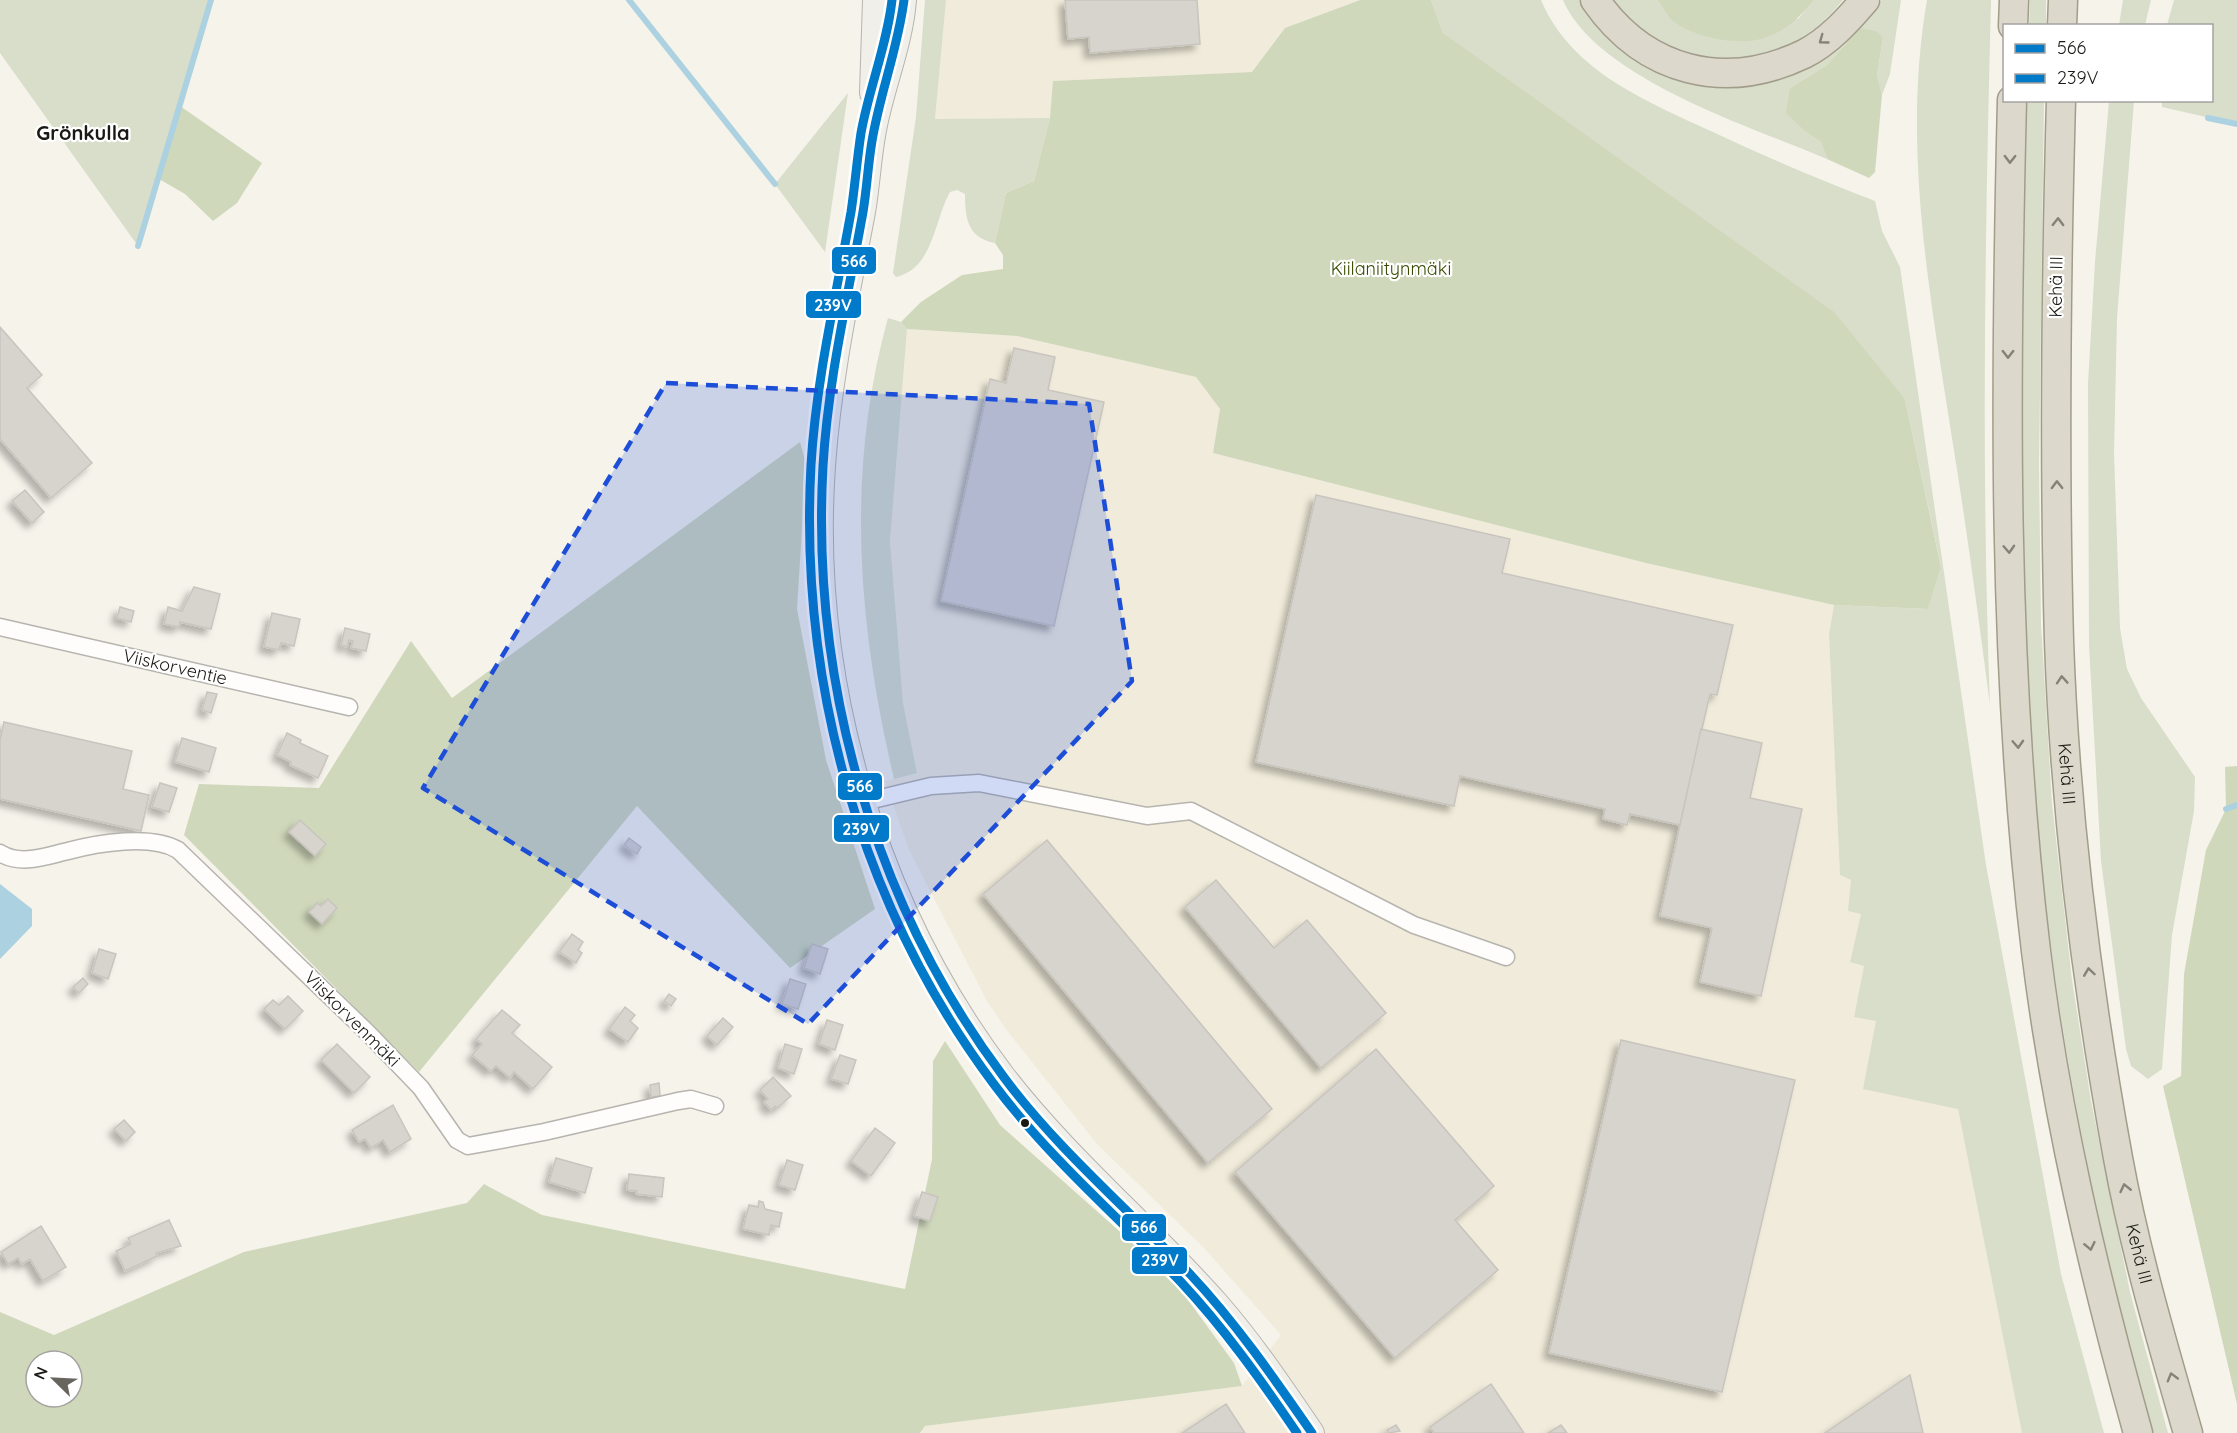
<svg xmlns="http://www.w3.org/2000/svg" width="2237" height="1433" viewBox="0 0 2237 1433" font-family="Quicksand,sans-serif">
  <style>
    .built { fill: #f0ebda }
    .green { fill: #d8dec9 }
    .forest { fill: #d0d8bb; fill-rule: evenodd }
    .water { fill: #acd1e0 }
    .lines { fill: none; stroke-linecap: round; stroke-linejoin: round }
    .stream { stroke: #acd1e0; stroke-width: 6 }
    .building { fill: #d7d3cd; stroke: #c8c4be; stroke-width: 1.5; filter: url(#shadow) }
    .minor-casing { stroke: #b6b4ae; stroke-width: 19 }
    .secondary-casing { stroke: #b6b4ae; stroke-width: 26 }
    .trunk-casing { stroke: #a29c8a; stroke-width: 31 }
    .minor { stroke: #fefdfc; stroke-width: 16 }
    .secondary { stroke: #f1efea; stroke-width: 24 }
    .trunk { stroke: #dcd8cc; stroke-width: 28 }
    .bus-1-casing { stroke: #fff; stroke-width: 14 }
    .bus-2-casing { stroke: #fff; stroke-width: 14 }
    .bus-1 { stroke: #007ac9; stroke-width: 9 }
    .bus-2 { stroke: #007ac9; stroke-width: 9 }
    .oneway { stroke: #858279 }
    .marked { fill: #1d4ed8; fill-opacity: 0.2; stroke: #1d4ed8; stroke-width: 4.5; stroke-dasharray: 12 8; stroke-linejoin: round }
    .bus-dot { fill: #1b1914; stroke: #fff; stroke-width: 2 }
    .labels { text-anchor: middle; stroke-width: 4.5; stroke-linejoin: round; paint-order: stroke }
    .park-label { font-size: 18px; fill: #364b01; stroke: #fff }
    .street-label { font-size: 18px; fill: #1b1914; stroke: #fff }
    .neighbourhood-label { font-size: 20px; font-weight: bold; fill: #1b1914; stroke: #fff }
    .line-badge { stroke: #fff; stroke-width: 2 }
    .badge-label { font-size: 16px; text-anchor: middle; font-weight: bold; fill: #fff }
  </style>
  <defs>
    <filter id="shadow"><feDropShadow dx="-5.5" dy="5.5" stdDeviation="3" flood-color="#0004"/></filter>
  </defs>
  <rect width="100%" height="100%" fill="#f6f3eb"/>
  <g class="built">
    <polygon points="946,0 1360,0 1285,28 1252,72 1054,81 1050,118 935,119"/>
    <polygon points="907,329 1017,336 1196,377 1220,409 1213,453 1646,563 1834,605 1829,634 1840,875 1851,880 1861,914 1850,962 1864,966 1854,1016 1876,1021 1958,1109 2022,1433 920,1433 925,1426 1242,1386 1281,1335 1204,1248 1097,1144 1005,1028 987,1001 909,850 885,781 917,773 903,703 890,541"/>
  </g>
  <g class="green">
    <polygon points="0,0 211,0 138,246 0,53"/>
    <path d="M 925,0 L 946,0 L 935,119 L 1050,118 L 1034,181 L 1006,193 L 995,243 C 968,238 965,219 965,194 L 957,190 L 950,192 C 934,220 934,268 896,277 L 893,273 L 916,117 Z"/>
    <path d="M 1431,0 L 1541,0 C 1572,73 1649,102 1715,133 C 1768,158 1821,180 1875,201 L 1882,231 L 1900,267 L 1986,865 L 2061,1274 L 2104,1433 L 2022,1433 L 1958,1109 L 1863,1089 L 1876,1021 L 1854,1017 L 1864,966 L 1850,962 L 1861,914 L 1848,911 L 1851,880 L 1840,875 L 1829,634 L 1834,605 L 1928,609 L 1941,566 L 1905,399 L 1876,367 L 1443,33 Z"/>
    <path d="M 1563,0 L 1579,0 C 1598,30 1622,51 1653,68 C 1741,114 1825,72 1882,0 L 1901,0 L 1890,74 L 1882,95 L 1877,75 L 1883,38 L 1860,28 L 1827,65 L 1790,88 L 1806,132 L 1821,142 L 1827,159 C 1752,127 1596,78 1563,0 Z"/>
    <path d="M 1610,0 L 1657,0 L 1662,4 L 1798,19 L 1814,0 L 1843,0 C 1835,9 1827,19 1818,26 C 1767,70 1691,67 1639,30 C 1628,23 1619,10 1610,0 Z"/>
    <path d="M 1927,0 L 1991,0 C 1985,235 1981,470 1990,705 C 1978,614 1966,523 1951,432 C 1929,289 1902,144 1927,0 Z"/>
    <polygon points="2030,0 2046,0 2046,25 2029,25"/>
    <polygon points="2123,0 2151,0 2145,25 2119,25"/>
    <polygon points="2174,0 2237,0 2237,124 2162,107 2162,101 2212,100 2212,26 2167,25"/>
    <polygon points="848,93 825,252 775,184"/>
    <path d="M 2027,101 L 2044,101 L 2039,464 L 2041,624 L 2052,804 L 2072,980 L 2091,1101 L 2130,1292 L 2168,1433 L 2151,1433 C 2096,1227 2052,1016 2036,803 C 2027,691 2022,578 2020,465 C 2019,344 2025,222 2027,101 Z"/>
    <polygon points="2109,101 2134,101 2117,318 2114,453 2120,628 2127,669 2141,698 2195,777 2194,811 2172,935 2162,1069 2148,1079 2131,1066 2126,1049 2101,861 2089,645 2088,384 2095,262"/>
    <path d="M 888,318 L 901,322 L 907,329 L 890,541 L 903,703 L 917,773 L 894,779 C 858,625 845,473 888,318 Z"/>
  </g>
  <g class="forest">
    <polygon points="1360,0 1431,0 1443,33 1834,312 1905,399 1941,567 1928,609 1834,605 1646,563 1213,453 1220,409 1196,377 1017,336 907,329 901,322 921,302 962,275 1003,269 1003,255 995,243 1006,193 1034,181 1050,118 1053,81 1252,72 1285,28"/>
    <path d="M 1657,0 L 1814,0 C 1801,16 1787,30 1767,37 C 1741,47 1696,38 1674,22 C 1667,17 1664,6 1657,0 Z"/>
    <polygon points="1860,28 1876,31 1883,38 1877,75 1882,95 1875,172 1869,178 1827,159 1821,142 1806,132 1786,113 1790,88 1827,65"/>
    <polygon points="180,106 262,163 237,203 213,221 185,194 159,179"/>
    <polygon points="800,442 806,464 797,609 826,760 875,909 790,968 637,806 419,1072 184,835 199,784 319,788 411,641 452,698"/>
    <polygon points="2237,766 2237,1404 2163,1086 2181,1076 2184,974 2206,850 2226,809 2225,767"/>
    <path d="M 945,1041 L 1000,1125 L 1172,1278 L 1234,1363 L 1242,1386 L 925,1426 L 920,1433 L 0,1433 L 0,1312 L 54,1335 L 244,1252 L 467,1203 L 484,1184 L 542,1215 L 905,1289 L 932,1159 L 933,1061 ZM 36,1361 L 72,1361 L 72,1397 L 36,1397 Z"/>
  </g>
  <polygon class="water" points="0,884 32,909 32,926 0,959"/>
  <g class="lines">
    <g class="stream">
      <polyline points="629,0 775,184"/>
      <polyline points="2208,118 2237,124"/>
      <polyline points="138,246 211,0"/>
      <polyline points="2226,809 2237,805"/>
    </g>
  </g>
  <g class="building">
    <polygon points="1065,0 1197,0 1200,44 1090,53 1089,37 1068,39"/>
    <polygon points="0,327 42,375 27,388 92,463 51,498 0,439"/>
    <polygon points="1014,348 1055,357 1048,390 1104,402 1054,626 941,601 990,379 1006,383"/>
    <polygon points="25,490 44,512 32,523 12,501"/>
    <polygon points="1316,495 1510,539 1502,573 1733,625 1717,695 1710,694 1680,825 1630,814 1627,825 1603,819 1605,809 1460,776 1454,806 1256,762"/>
    <polygon points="194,587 220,594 211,629 180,622 179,627 164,624 168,607 182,611"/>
    <polygon points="120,607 134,611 131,622 117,618"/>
    <polygon points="272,613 300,619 294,646 281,643 279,650 264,647"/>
    <polygon points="345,628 370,634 366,651 351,648 353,641 349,640 347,647 341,645"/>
    <polygon points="207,692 217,694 211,713 202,710"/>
    <polygon points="4,722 132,751 123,789 149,795 141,831 0,799 0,740"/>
    <polygon points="1701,729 1762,743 1750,798 1802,809 1761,996 1700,982 1712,928 1660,916"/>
    <polygon points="287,733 301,740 300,743 328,756 318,778 290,765 291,762 277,755"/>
    <polygon points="182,738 216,748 209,772 175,762"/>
    <polygon points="160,783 177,788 169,812 152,807"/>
    <polygon points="300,820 326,844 315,856 289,832"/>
    <polygon points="629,838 641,847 637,854 624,845"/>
    <polygon points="1047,840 1272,1109 1208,1163 983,894"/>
    <polygon points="1216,880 1274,948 1307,920 1386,1013 1321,1068 1185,907"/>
    <polygon points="328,899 337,908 322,924 309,912 317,903 321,906"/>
    <polygon points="572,934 583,942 578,950 582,953 576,963 559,952"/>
    <polygon points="812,944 828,949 820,974 804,968"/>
    <polygon points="99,949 116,954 108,979 92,973"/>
    <polygon points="83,978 88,984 79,993 73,987"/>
    <polygon points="790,979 806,984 798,1009 782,1004"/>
    <polygon points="669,994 676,999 671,1006 664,1001"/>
    <polygon points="288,996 303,1011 285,1029 264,1009 273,1000 279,1005"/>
    <polygon points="625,1007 635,1015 630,1021 638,1028 628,1042 609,1029"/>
    <polygon points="502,1010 520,1025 512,1033 552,1067 533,1089 514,1072 510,1078 496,1066 491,1071 472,1055 482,1044 476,1039"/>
    <polygon points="723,1018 733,1027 717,1045 707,1036"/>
    <polygon points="827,1020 843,1025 835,1050 819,1044"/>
    <polygon points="1621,1040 1795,1080 1722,1392 1549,1353"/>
    <polygon points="337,1044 370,1077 354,1093 321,1060"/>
    <polygon points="785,1044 802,1049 794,1074 778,1068"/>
    <polygon points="1376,1049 1494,1186 1455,1220 1498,1270 1395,1358 1235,1172"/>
    <polygon points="840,1055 856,1060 848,1084 831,1079"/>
    <polygon points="773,1077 791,1096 777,1108 775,1106 771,1110 764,1102 768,1099 760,1090"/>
    <polygon points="659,1083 660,1096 651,1097 650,1085"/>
    <polygon points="393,1105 411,1139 390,1152 383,1140 371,1148 365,1139 359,1142 352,1130"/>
    <polygon points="124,1120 135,1132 126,1141 114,1129"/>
    <polygon points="875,1128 895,1143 871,1176 851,1161"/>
    <polygon points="556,1158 592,1168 585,1193 549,1182"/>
    <polygon points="787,1160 803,1165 795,1190 779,1185"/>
    <polygon points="629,1174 664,1178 662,1197 636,1194 637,1191 627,1190"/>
    <polygon points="922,1192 938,1197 930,1221 914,1216"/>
    <polygon points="759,1201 763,1202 765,1209 782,1213 779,1227 771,1225 769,1235 743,1229 749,1205 758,1207"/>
    <polygon points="169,1220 181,1246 156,1253 157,1256 125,1271 116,1251 131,1244 128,1238"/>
    <polygon points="41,1226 66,1267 43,1281 30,1259 22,1264 18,1258 8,1264 1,1252"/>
    <polygon points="1910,1375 1923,1433 1825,1433"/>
    <polygon points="1491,1384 1524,1433 1434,1433 1430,1427"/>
    <polygon points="1226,1404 1245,1433 1182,1433"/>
    <polygon points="1396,1425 1400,1431 1389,1433 1387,1430"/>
    <polygon points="1561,1425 1567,1433 1548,1433"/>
  </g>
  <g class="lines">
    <g class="minor-casing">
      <g id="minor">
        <polyline points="0,627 349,707"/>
        <polyline points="864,802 931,786 979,783 1147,816 1191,811 1414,925 1506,957"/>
        <path d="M 0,853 C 21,866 46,856 68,851 C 98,843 151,834 178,850 L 369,1034 L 421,1088 L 457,1140 L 468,1146 L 544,1132 L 678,1101 L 691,1099 L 715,1106"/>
      </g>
    </g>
    <g class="secondary-casing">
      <g id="secondary">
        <path d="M 904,0 C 901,41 883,85 875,125 C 869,153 868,183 863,212 C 847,296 829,380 823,466 C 808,679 873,905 1003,1076 C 1067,1159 1148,1226 1217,1304 C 1252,1344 1282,1389 1312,1433"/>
        <polyline points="872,93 875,0"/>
      </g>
    </g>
    <g class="trunk-casing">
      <g id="trunk">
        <path d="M 1595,0 C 1645,72 1725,92 1804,54 C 1828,42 1848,20 1865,0"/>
        <polyline points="2013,26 2014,0"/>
        <polyline points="2062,26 2063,0"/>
        <path d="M 2012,100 C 2005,384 2002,669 2036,951 C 2056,1114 2094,1275 2138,1433"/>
        <path id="s1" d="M 2061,100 C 2056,281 2054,461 2059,641 C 2065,814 2087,988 2118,1158 C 2135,1251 2162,1342 2188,1433"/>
      </g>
    </g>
    <use href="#minor" class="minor"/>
    <use href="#secondary" class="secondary"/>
    <use href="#trunk" class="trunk"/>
    <g class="bus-1-casing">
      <path id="bus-1" d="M 904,0 C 898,48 880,93 872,141 C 868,164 867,188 863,212 C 848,296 828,380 823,466 C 811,682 873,902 1003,1076 C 1057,1149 1128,1209 1190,1274 C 1236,1323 1274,1378 1312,1433"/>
    </g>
    <g class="bus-2-casing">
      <path id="bus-2" d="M 892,0 C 887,45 869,88 861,133 C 857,159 855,186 851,212 C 836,296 816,380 811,465 C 799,685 861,906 993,1083 C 1047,1156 1117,1216 1180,1281 C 1224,1328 1261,1380 1297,1433"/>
    </g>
    <use href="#bus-1" class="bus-1"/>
    <use href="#bus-2" class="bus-2"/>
  </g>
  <defs><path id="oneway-chevron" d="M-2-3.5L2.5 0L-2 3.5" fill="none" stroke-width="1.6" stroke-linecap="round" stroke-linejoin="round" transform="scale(1.5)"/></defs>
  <g class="oneway">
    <use href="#oneway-chevron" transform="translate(1823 40) rotate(144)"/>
    <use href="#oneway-chevron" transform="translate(2010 159) rotate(91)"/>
    <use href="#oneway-chevron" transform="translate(2058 222) rotate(-89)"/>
    <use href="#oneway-chevron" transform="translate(2008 354) rotate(90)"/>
    <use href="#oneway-chevron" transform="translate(2057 485) rotate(-91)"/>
    <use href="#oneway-chevron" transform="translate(2009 549) rotate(87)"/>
    <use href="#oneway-chevron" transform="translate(2062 680) rotate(-94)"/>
    <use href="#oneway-chevron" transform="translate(2018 744) rotate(87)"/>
    <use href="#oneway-chevron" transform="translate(2089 972) rotate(-98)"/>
    <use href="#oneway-chevron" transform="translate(2125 1188) rotate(-103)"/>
    <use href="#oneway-chevron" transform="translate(2090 1246) rotate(78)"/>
    <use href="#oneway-chevron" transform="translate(2172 1377) rotate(-106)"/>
  </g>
  <path class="marked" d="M 666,383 L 1089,404 L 1132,681 L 808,1024 L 423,788 Z"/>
  <circle class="bus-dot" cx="1025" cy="1123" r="5"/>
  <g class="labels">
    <g class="park-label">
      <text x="1391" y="275">Kiilaniitynmäki</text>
    </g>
    <g class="street-label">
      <text transform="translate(2056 287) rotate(-89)" y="6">Kehä III</text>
      <text transform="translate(175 667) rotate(13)" y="6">Viiskorventie</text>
      <text dy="6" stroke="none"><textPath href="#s1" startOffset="674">Kehä III</textPath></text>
      <text transform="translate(352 1019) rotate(45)" y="6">Viiskorvenmäki</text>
      <text dy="6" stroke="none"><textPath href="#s1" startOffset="1160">Kehä III</textPath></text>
    </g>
    <g class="neighbourhood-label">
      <text x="83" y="140">Grönkulla</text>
    </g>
  </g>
  <g class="line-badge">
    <rect x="831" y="246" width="46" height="29" rx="6" fill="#007ac9"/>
    <rect x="805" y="290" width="57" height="29" rx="6" fill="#007ac9"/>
    <rect x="837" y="772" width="46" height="29" rx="6" fill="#007ac9"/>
    <rect x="833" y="814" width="57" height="29" rx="6" fill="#007ac9"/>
    <rect x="1121" y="1213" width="46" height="29" rx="6" fill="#007ac9"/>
    <rect x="1131" y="1246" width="57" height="29" rx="6" fill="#007ac9"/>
  </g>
  <g class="badge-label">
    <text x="854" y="267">566</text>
    <text x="833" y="311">239V</text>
    <text x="860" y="792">566</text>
    <text x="861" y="835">239V</text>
    <text x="1144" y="1233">566</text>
    <text x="1160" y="1266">239V</text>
  </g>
  <rect x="2003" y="24" width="210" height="78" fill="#ffffff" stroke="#a4a3a1" stroke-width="1.5"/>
  <rect x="2015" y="44" width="30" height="9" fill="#007ac9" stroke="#a4a3a1" stroke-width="1.5"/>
  <text x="2057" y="54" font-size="18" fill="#1b1914">566</text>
  <rect x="2015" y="74" width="30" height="9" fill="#007ac9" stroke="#a4a3a1" stroke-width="1.5"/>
  <text x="2057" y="84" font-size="18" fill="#1b1914">239V</text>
  <g transform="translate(54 1379) rotate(294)"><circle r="28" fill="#ffffff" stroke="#a4a3a1" stroke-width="1.5"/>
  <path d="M0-4.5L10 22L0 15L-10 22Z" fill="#68655f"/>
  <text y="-9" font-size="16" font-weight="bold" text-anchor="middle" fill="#1b1914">N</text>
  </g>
</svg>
